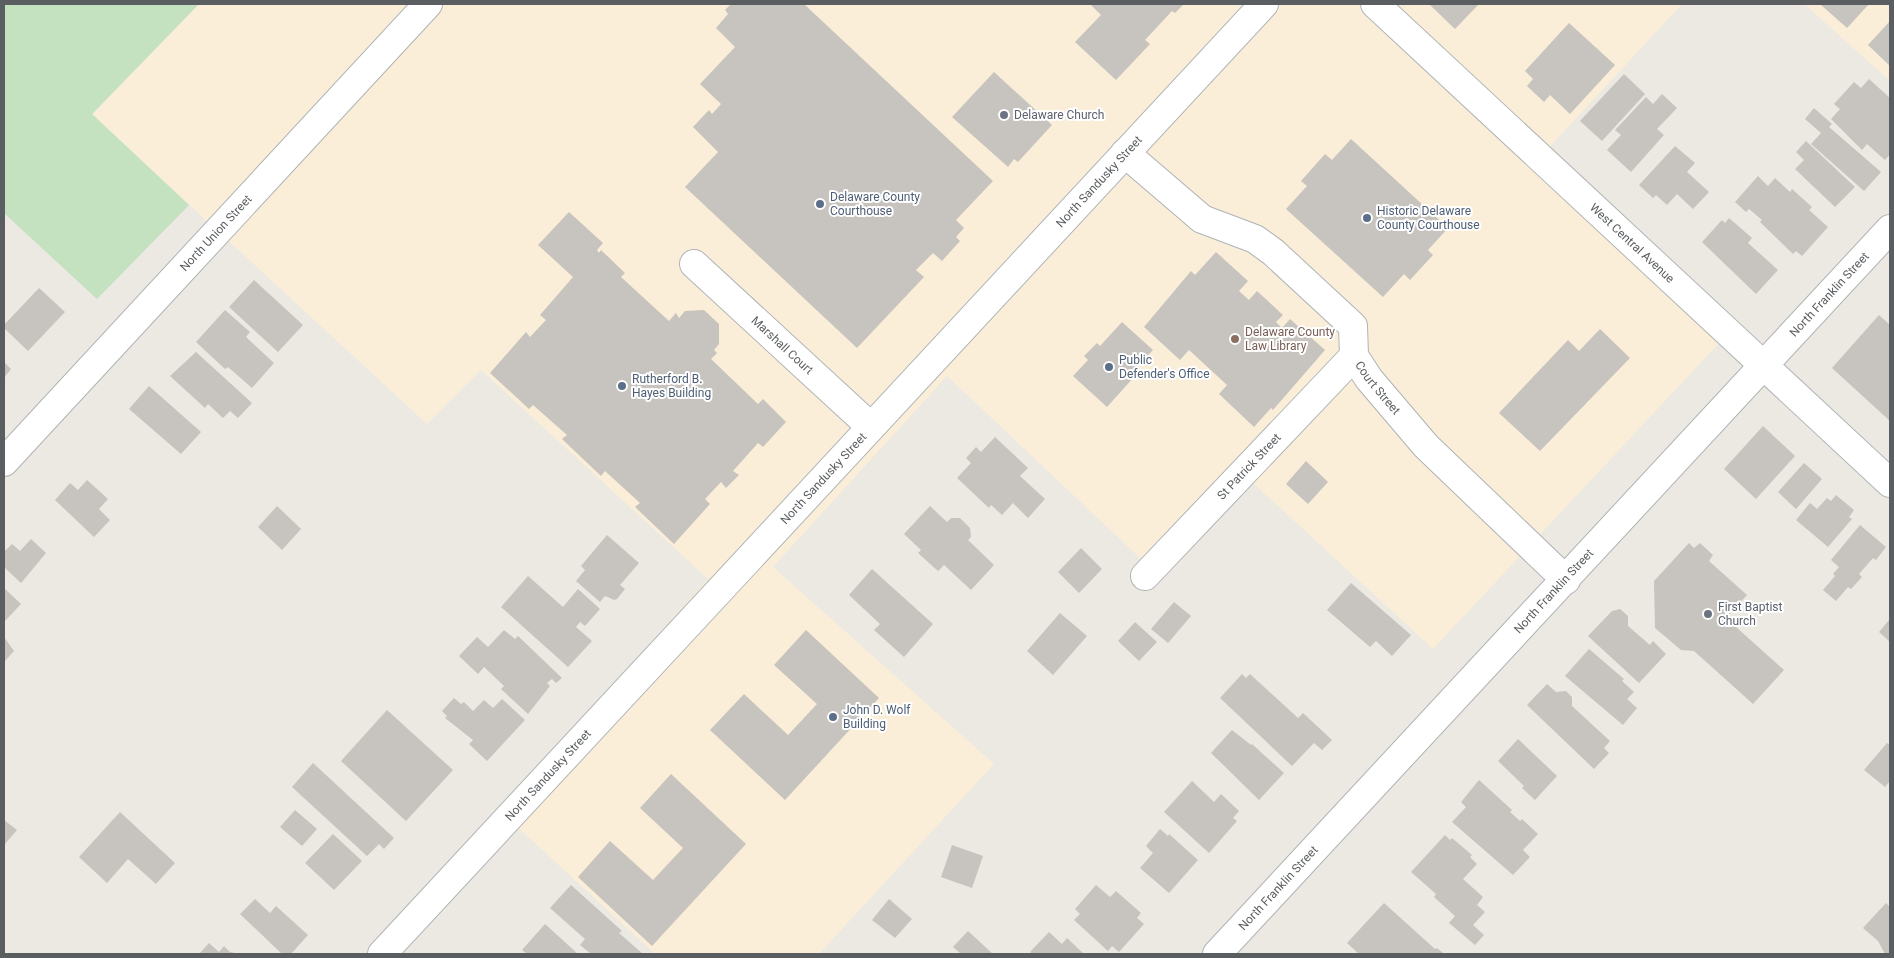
<svg xmlns="http://www.w3.org/2000/svg" width="1894" height="958" viewBox="0 0 1894 958" font-family="Roboto,sans-serif">
  <style>
    .commercial { fill: #faeed8 }
    .green { fill: #c4e1c0 }
    .building { fill: #c7c3be }
    .lines { fill: none; stroke-linecap: round; stroke-linejoin: round }
    .street-casing { stroke: #afb3b6; stroke-width: 30 }
    .secondary-casing { stroke: #b1b5b8; stroke-width: 30 }
    .street { stroke: #fff; stroke-width: 28 }
    .secondary { stroke: #fff; stroke-width: 28 }
    .worship-dot { fill: #6b7280; stroke: #fff; stroke-width: 2 }
    .service-dot { fill: #5c6f8a; stroke: #fff; stroke-width: 2 }
    .education-dot { fill: #8d6e63; stroke: #fff; stroke-width: 2 }
    .labels { text-anchor: middle; stroke-width: 4; stroke-linejoin: round; paint-order: stroke }
    .worship-label { font-size: 12px; fill: #5b616d; stroke: #fff; text-anchor: start }
    .street-label { font-size: 12px; fill: #5a5e61; stroke: #fff }
    .service-label { font-size: 12px; fill: #4e5e75; stroke: #fff; text-anchor: start }
    .education-label { font-size: 12px; fill: #785e54; stroke: #fff; text-anchor: start }
  </style>
  <rect width="100%" height="100%" fill="#ece8e2"/>
  <g class="commercial">
    <polygon points="199,4 1682,4 1532,166 1722,340 1433,649 1251,481 1160,577 947,376 773,567 994,764 819,954 655,954 499,810 708,579 481,370 427,424 92,115"/>
    <polygon points="1804,4 1890,4 1890,81"/>
  </g>
  <polygon class="green" points="4,4 199,4 92,114 189,205 97,299 4,213"/>
  <g class="building">
    <polygon points="731,4 804,4 993,181 956,220 964,228 956,237 960,241 942,261 933,253 916,270 924,277 857,348 685,187 718,152 693,127 709,110 712,114 721,104 700,84 735,47 716,28 728,14 725,10"/>
    <polygon points="1090,4 1184,4 1175,13 1172,11 1145,40 1150,44 1116,80 1075,42 1101,15"/>
    <polygon points="1429,4 1479,4 1455,29"/>
    <polygon points="1820,4 1869,4 1847,28"/>
    <polygon points="1890,21 1890,66 1868,45"/>
    <polygon points="1569,23 1615,65 1570,114 1550,95 1544,102 1527,86 1533,79 1525,71"/>
    <polygon points="994,72 1052,125 1018,162 1014,159 1008,167 952,117"/>
    <polygon points="1624,74 1645,94 1602,141 1580,121"/>
    <polygon points="1869,79 1890,98 1890,154 1885,160 1867,144 1862,150 1831,119 1840,109 1834,104 1854,82 1861,88"/>
    <polygon points="1662,94 1677,108 1657,129 1664,135 1631,172 1607,150 1621,135 1615,130 1646,97 1653,104"/>
    <polygon points="1814,108 1832,124 1829,127 1881,172 1864,191 1811,144 1821,133 1805,119"/>
    <polygon points="1351,139 1448,228 1428,250 1433,255 1410,280 1404,274 1383,297 1286,209 1307,186 1301,181 1325,154 1332,160"/>
    <polygon points="1806,141 1855,187 1835,207 1795,169 1804,160 1796,152"/>
    <polygon points="1675,146 1695,163 1687,172 1709,192 1693,209 1677,194 1667,205 1656,195 1653,198 1639,185"/>
    <polygon points="1758,176 1768,186 1775,178 1790,192 1792,189 1812,207 1809,210 1828,227 1802,256 1796,251 1793,254 1760,222 1762,220 1749,209 1746,212 1735,202"/>
    <polygon points="569,212 603,243 597,250 599,253 601,250 625,273 621,277 669,321 676,313 679,318 685,311 704,310 719,324 719,344 714,350 717,353 711,359 758,404 763,399 786,422 763,447 758,443 733,471 739,475 726,488 721,482 705,499 710,504 674,544 635,507 640,503 605,471 601,476 562,439 567,435 533,405 529,409 490,373 526,332 530,337 546,320 540,315 573,277 538,245"/>
    <polygon points="1729,218 1752,238 1748,243 1778,270 1756,294 1702,242 1722,220 1725,223"/>
    <polygon points="1216,252 1248,281 1239,291 1249,300 1257,291 1283,315 1276,322 1282,328 1290,319 1325,350 1273,410 1271,408 1254,427 1219,394 1227,385 1189,350 1180,360 1144,327 1191,271 1195,275"/>
    <polygon points="254,280 303,325 278,352 229,307"/>
    <polygon points="39,288 65,312 28,351 4,328 4,325"/>
    <polygon points="225,310 250,332 246,337 274,363 252,388 228,367 225,369 196,342"/>
    <polygon points="1879,315 1890,325 1890,421 1832,368"/>
    <polygon points="1122,322 1153,350 1130,374 1134,377 1107,407 1073,376 1088,360 1084,356 1097,343 1100,346"/>
    <polygon points="1600,329 1630,358 1540,451 1499,413 1568,340 1579,351"/>
    <polygon points="196,352 252,403 238,418 230,411 223,418 208,404 205,408 170,376"/>
    <polygon points="4,362 11,369 4,378"/>
    <polygon points="149,386 201,432 181,454 129,409"/>
    <polygon points="1763,426 1795,456 1756,499 1724,469"/>
    <polygon points="995,437 1028,468 1020,476 1045,499 1028,518 1013,503 1002,515 991,505 989,508 957,478 971,463 966,458 976,447 981,452"/>
    <polygon points="1306,461 1328,482 1308,504 1286,484"/>
    <polygon points="1804,463 1822,479 1796,509 1778,492"/>
    <polygon points="87,480 108,499 99,509 110,520 94,537 55,500 70,483 78,490"/>
    <polygon points="1836,495 1854,510 1849,517 1852,519 1828,547 1796,520 1810,503 1817,509 1827,498 1831,501"/>
    <polygon points="277,506 301,529 282,550 258,527"/>
    <polygon points="930,506 947,522 951,518 960,518 970,528 971,537 968,540 994,565 971,590 944,565 938,571 918,553 921,550 904,534"/>
    <polygon points="1860,525 1886,547 1876,560 1873,558 1859,574 1862,577 1851,589 1848,587 1836,601 1823,590 1835,576 1833,574 1839,567 1831,560"/>
    <polygon points="607,535 639,563 620,585 625,589 617,599 614,600 605,596 600,602 576,581 585,570 581,566"/>
    <polygon points="31,539 46,553 21,583 4,567 4,552 12,544 20,551"/>
    <polygon points="1689,543 1694,548 1700,543 1713,555 1709,561 1747,595 1726,618 1784,670 1753,704 1694,651 1681,650 1655,628 1654,581"/>
    <polygon points="1081,548 1102,569 1079,593 1058,572"/>
    <polygon points="872,569 933,624 904,657 874,630 880,624 849,595"/>
    <polygon points="528,576 563,607 578,589 600,609 585,626 580,622 576,627 592,641 568,667 501,607"/>
    <polygon points="1351,583 1411,635 1392,656 1376,641 1370,647 1327,610"/>
    <polygon points="4,588 21,604 4,622"/>
    <polygon points="1174,602 1191,616 1168,643 1151,629"/>
    <polygon points="1620,609 1628,616 1628,626 1650,645 1653,641 1666,654 1639,683 1588,636 1612,611"/>
    <polygon points="1060,613 1087,636 1053,675 1027,651"/>
    <polygon points="1890,619 1890,642 1879,632"/>
    <polygon points="1135,622 1157,642 1139,661 1118,641"/>
    <polygon points="504,630 515,639 518,636 562,678 556,683 552,679 547,683 550,686 528,714 501,689 504,686 484,667 478,674 459,656 477,637 488,647"/>
    <polygon points="806,630 879,698 785,800 710,730 744,694 788,735 817,704 774,665"/>
    <polygon points="4,637 14,651 4,662"/>
    <polygon points="1589,649 1624,679 1622,681 1634,692 1627,699 1637,708 1623,725 1565,676"/>
    <polygon points="1242,674 1246,678 1250,674 1298,718 1303,713 1332,740 1322,750 1314,743 1292,766 1220,698"/>
    <polygon points="1547,684 1556,692 1566,691 1572,697 1572,706 1610,741 1604,748 1609,753 1594,769 1527,705"/>
    <polygon points="454,698 461,704 464,702 473,711 484,700 493,708 502,699 525,720 487,761 469,744 473,740 445,718 447,716 442,711"/>
    <polygon points="387,710 453,770 406,821 341,761"/>
    <polygon points="1232,730 1251,745 1252,744 1284,773 1259,800 1211,753"/>
    <polygon points="1518,739 1557,776 1535,800 1522,788 1524,786 1498,761"/>
    <polygon points="1887,743 1890,745 1890,781 1885,787 1864,770"/>
    <polygon points="313,763 394,838 384,849 379,844 367,856 292,787"/>
    <polygon points="671,774 746,844 652,946 578,877 610,841 653,880 683,848 640,808"/>
    <polygon points="1479,780 1512,810 1510,812 1520,821 1522,819 1538,834 1523,850 1530,857 1513,875 1452,822 1466,807 1461,802"/>
    <polygon points="1192,781 1214,802 1221,794 1239,811 1233,818 1237,821 1209,853 1164,812"/>
    <polygon points="295,810 317,829 302,846 280,827"/>
    <polygon points="120,812 175,863 156,884 128,859 107,883 79,857"/>
    <polygon points="4,820 17,830 4,845"/>
    <polygon points="1160,829 1168,836 1169,834 1198,860 1169,893 1140,868 1153,853 1146,846"/>
    <polygon points="333,834 362,861 334,890 305,863"/>
    <polygon points="1445,835 1450,840 1452,838 1472,855 1470,857 1477,864 1463,879 1483,897 1477,905 1485,912 1473,925 1484,935 1475,945 1449,923 1455,916 1434,897 1436,894 1411,872"/>
    <polygon points="952,845 983,856 972,888 941,877"/>
    <polygon points="571,885 622,931 619,933 643,954 591,954 580,945 585,939 550,908"/>
    <polygon points="1096,885 1110,897 1116,891 1141,913 1137,918 1144,924 1119,952 1112,946 1108,951 1074,920 1080,914 1075,909"/>
    <polygon points="255,899 270,913 276,906 308,935 291,954 282,954 240,914"/>
    <polygon points="889,899 912,919 895,938 872,920"/>
    <polygon points="1384,903 1435,949 1437,948 1444,954 1359,954 1347,943"/>
    <polygon points="1886,903 1890,907 1890,954 1885,954 1878,941 1863,928"/>
    <polygon points="545,924 578,954 527,954 522,950"/>
    <polygon points="968,931 993,954 961,954 953,947"/>
    <polygon points="1049,932 1062,944 1067,938 1084,954 1032,954 1030,952"/>
    <polygon points="209,943 219,952 224,946 230,952 241,954 199,954"/>
  </g>
  <g class="lines">
    <g class="street-casing">
      <g id="street">
        <path id="s1" d="M 1125,153 L 1202,219 L 1255,239 L 1273,252 L 1353,326 L 1354,356 L 1369,379 L 1426,446 L 1566,580"/>
        <path id="s2" d="M 694,264 L 871,427"/>
        <path id="s3" d="M 4,462 L 428,4"/>
        <path id="s4" d="M 1145,576 L 1354,356"/>
        <path id="s5" d="M 1217,954 L 1890,229"/>
      </g>
    </g>
    <g class="secondary-casing">
      <g id="secondary">
        <path id="s6" d="M 1375,4 L 1890,483"/>
        <path id="s7" d="M 382,954 L 1264,4"/>
      </g>
    </g>
    <use href="#street" class="street"/>
    <use href="#secondary" class="secondary"/>
  </g>
  <g class="worship-dot">
    <circle cx="1004" cy="115" r="5"/>
    <circle cx="1708" cy="614" r="5"/>
  </g>
  <g class="service-dot">
    <circle cx="820" cy="204" r="5"/>
    <circle cx="1367" cy="218" r="5"/>
    <circle cx="1109" cy="367" r="5"/>
    <circle cx="622" cy="386" r="5"/>
    <circle cx="833" cy="717" r="5"/>
  </g>
  <circle class="education-dot" cx="1235" cy="339" r="5"/>
  <g class="labels">
    <g class="worship-label">
      <text x="1014" y="119">Delaware Church</text>
      <text x="1718" y="611">First Baptist<tspan x="1718" dy="14">Church</tspan></text>
    </g>
    <g class="street-label">
      <text dy="4" stroke="none"><textPath href="#s7" startOffset="1054">North Sandusky Street</textPath></text>
      <text dy="4" stroke="none"><textPath href="#s3" startOffset="312">North Union Street</textPath></text>
      <text dy="4" stroke="none"><textPath href="#s6" startOffset="351">West Central Avenue</textPath></text>
      <text dy="4" stroke="none"><textPath href="#s5" startOffset="900">North Franklin Street</textPath></text>
      <text dy="4" stroke="none"><textPath href="#s2" startOffset="120">Marshall Court</textPath></text>
      <text dy="4" stroke="none"><textPath href="#s1" startOffset="359">Court Street</textPath></text>
      <text dy="4" stroke="none"><textPath href="#s4" startOffset="151">St Patrick Street</textPath></text>
      <text dy="4" stroke="none"><textPath href="#s7" startOffset="649">North Sandusky Street</textPath></text>
      <text dy="4" stroke="none"><textPath href="#s5" startOffset="495">North Franklin Street</textPath></text>
      <text dy="4" stroke="none"><textPath href="#s7" startOffset="244">North Sandusky Street</textPath></text>
      <text dy="4" stroke="none"><textPath href="#s5" startOffset="90">North Franklin Street</textPath></text>
    </g>
    <g class="service-label">
      <text x="830" y="201">Delaware County<tspan x="830" dy="14">Courthouse</tspan></text>
      <text x="1377" y="215">Historic Delaware<tspan x="1377" dy="14">County Courthouse</tspan></text>
      <text x="1119" y="364">Public<tspan x="1119" dy="14">Defender's Office</tspan></text>
      <text x="632" y="383">Rutherford B.<tspan x="632" dy="14">Hayes Building</tspan></text>
      <text x="843" y="714">John D. Wolf<tspan x="843" dy="14">Building</tspan></text>
    </g>
    <g class="education-label">
      <text x="1245" y="336">Delaware County<tspan x="1245" dy="14">Law Library</tspan></text>
    </g>
  </g>
  <rect width="1894" height="958" fill="none" stroke="#5a5e61" stroke-width="10"/>
</svg>
